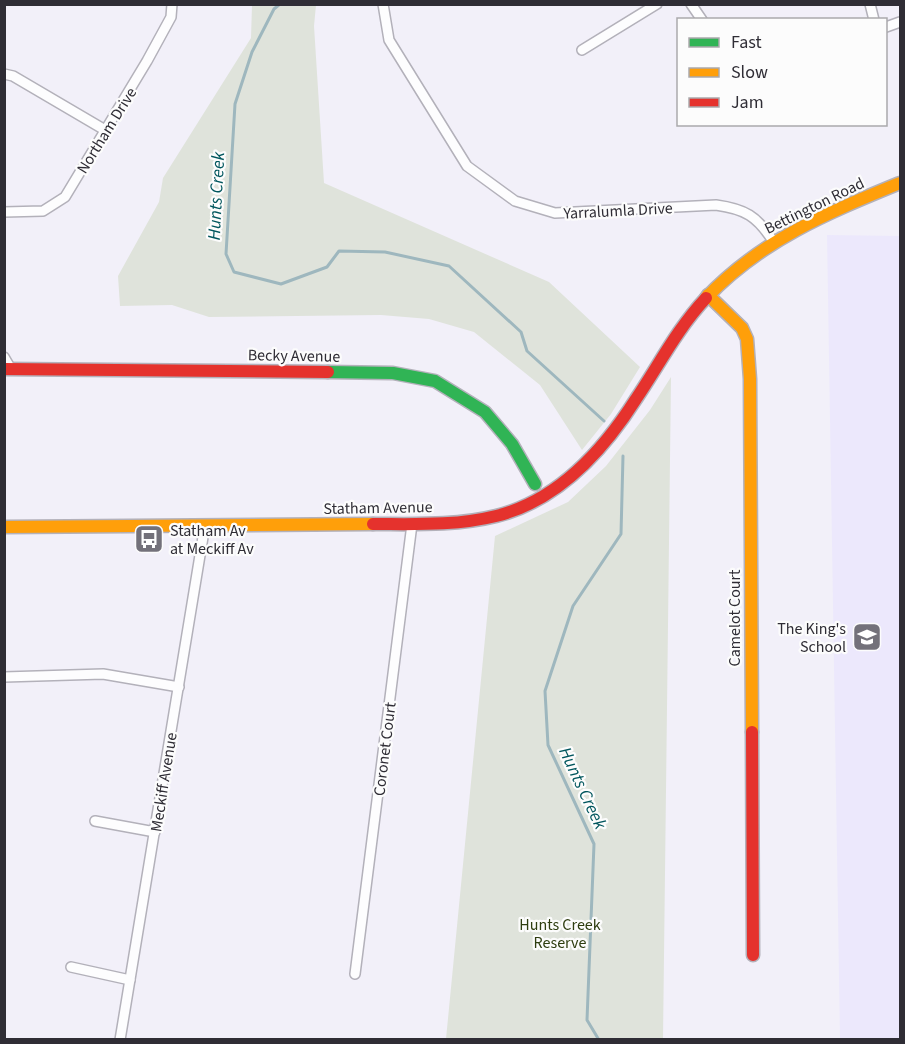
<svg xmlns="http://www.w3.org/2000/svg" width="905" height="1044" viewBox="0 0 905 1044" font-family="'Source Sans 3',sans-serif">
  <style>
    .built { fill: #ece8fc }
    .green { fill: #dfe3db }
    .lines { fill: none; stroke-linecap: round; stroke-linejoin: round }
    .stream { stroke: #9eb7be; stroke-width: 3 }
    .street-casing { stroke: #b3b1ba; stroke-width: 12 }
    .fast-casing { stroke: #b3b1ba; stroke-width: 15 }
    .slow-casing { stroke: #b3b1ba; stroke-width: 15 }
    .jam-casing { stroke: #b3b1ba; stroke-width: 15 }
    .street { stroke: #fdfdfe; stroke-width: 9 }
    .fast { stroke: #30b455; stroke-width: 12 }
    .slow { stroke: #ff9f0a; stroke-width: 12 }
    .jam { stroke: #e5322d; stroke-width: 12 }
    .labels { text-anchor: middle; stroke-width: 4.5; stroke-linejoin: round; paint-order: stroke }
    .street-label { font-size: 16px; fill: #2f2d35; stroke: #fcfcfc }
    .poi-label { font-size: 16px; fill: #2f2d35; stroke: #fcfcfc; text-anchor: start }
    .park-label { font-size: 16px; fill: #2e3d10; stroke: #fcfcfc }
    .water-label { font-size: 18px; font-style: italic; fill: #00565d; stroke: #fcfcfc }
  </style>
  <rect width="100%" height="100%" fill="#f2f0f9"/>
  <polygon class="built" points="827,235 900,236 900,1039 840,1039"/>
  <g class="green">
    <polygon points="252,5 316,5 314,26 324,183 549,282 640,367 611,414 582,450 540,385 474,332 429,319 381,315 209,317 172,305 120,306 118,276 159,202 163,178 251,38"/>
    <polygon points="671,377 663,1039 840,1038 840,1039 446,1039 495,536 568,502 606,466 650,410"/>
  </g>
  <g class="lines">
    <g class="stream">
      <polyline points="280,4 274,9 252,52 235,104 226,254 234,272 281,284 327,267 339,251 385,252 449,266 521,332 527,351 604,421"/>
      <polyline points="599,1040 587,1020 594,844 548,745 545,691 573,606 621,534 623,456"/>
    </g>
    <g class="street-casing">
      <g id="street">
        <path d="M 383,4 L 389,40 L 467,166 L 515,201 L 555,213 L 716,205 C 745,209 757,216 773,241"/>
        <polyline points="691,4 702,20"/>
        <polyline points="870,4 874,20"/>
        <polyline points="886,27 900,22"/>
        <polyline points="582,50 657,4"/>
        <polyline points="4,74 13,76 105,130"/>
        <polyline points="4,212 43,211 65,197 147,61 171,17 172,4"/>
        <polyline points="4,357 11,369"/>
        <polyline points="4,677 103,674 179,687"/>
        <polyline points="95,821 155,832"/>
        <polyline points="71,967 130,980"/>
        <polyline points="355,974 412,524"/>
        <polyline points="120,1040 205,525"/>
      </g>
    </g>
    <g class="fast-casing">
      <polyline id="fast" points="328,372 393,373 435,381 485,412 512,444 535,484"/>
    </g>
    <g class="slow-casing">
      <g id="slow">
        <polyline points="708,295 742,328 747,339 750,379 752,732"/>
        <path d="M 706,298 C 761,240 827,213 900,183"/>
        <polyline points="4,527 373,524"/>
      </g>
    </g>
    <g class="jam-casing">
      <g id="jam">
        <polyline points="4,369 328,372"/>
        <path d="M 373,524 C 413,524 456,526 496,516 C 557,501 603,451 636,399 C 659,365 677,329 706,298"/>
        <polyline points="752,732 753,955"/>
      </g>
    </g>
    <use href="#street" class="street"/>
    <use href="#fast" class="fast"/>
    <use href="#slow" class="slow"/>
    <use href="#jam" class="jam"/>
  </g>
  <defs>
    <g id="bus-square" transform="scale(1.5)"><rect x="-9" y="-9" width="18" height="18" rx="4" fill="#73717a" stroke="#fcfcfc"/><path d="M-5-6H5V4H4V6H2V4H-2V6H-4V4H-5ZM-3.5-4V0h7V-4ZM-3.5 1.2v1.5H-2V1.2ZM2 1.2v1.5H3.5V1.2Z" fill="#fff"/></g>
    <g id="school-square" transform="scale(1.5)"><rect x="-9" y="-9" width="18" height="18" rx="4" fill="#73717a" stroke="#fcfcfc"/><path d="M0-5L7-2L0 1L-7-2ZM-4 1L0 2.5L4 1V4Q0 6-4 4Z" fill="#fff"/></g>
  </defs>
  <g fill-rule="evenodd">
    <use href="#bus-square" x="149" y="539"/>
    <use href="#school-square" x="867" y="637"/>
  </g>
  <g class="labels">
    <g class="street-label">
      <text transform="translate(106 130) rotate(-58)" y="6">Northam Drive</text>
      <text transform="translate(814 205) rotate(-26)" y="6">Bettington Road</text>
      <text transform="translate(618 210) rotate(-3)" y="6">Yarralumla Drive</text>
      <text transform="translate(294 355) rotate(1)" y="6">Becky Avenue</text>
      <text transform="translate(378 507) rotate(-1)" y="6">Statham Avenue</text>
      <text transform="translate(734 618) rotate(-90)" y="6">Camelot Court</text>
      <text transform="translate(384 749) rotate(-83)" y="6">Coronet Court</text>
      <text transform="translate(163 782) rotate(-81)" y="6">Meckiff Avenue</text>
    </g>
    <g class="poi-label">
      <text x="170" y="536">Statham Av<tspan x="170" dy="18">at Meckiff Av</tspan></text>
      <text x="846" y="634" text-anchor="end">The King's<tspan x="846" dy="18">School</tspan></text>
    </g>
    <g class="park-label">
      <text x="560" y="930">Hunts Creek<tspan x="560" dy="18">Reserve</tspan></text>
    </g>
    <g class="water-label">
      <text transform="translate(216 196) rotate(-87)" y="6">Hunts Creek</text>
      <text transform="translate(583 788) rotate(65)" y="6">Hunts Creek</text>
    </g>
  </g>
  <rect width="905" height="1044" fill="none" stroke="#2f2d35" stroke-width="12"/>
  <rect x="677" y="18" width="210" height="108" fill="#fcfcfc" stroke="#aaa9ac" stroke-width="1.5"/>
  <rect x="689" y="38" width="30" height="9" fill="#30b455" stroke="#aaa9ac" stroke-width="1.5"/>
  <text x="731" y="48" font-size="18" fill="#2f2d35">Fast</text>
  <rect x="689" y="68" width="30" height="9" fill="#ff9f0a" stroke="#aaa9ac" stroke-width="1.5"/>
  <text x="731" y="78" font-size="18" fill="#2f2d35">Slow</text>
  <rect x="689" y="98" width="30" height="9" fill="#e5322d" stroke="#aaa9ac" stroke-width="1.5"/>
  <text x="731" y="108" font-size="18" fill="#2f2d35">Jam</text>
</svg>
